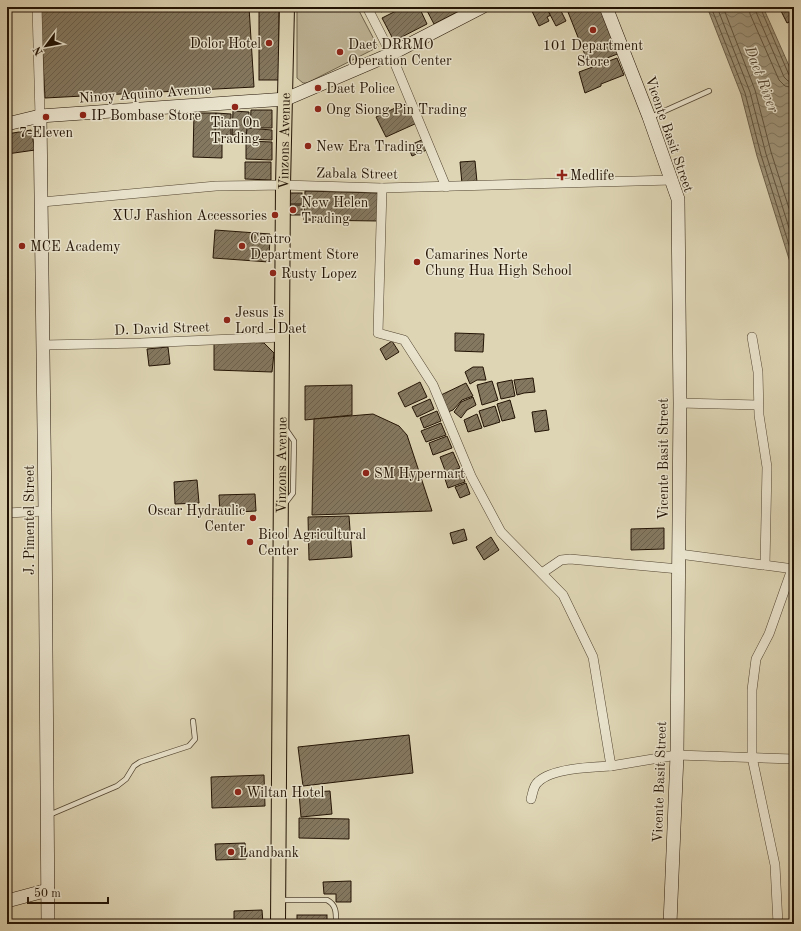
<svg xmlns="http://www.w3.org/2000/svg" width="801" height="931" viewBox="0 0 801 931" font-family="'Old Standard TT',serif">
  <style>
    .green { fill: #beb496; stroke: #70644d }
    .water { fill: url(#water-waves); stroke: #6c604a }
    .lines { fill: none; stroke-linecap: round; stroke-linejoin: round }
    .shore { stroke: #60533e; stroke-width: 1 }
    .building { fill: url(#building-hatch); stroke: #221304 }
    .lane-casing { stroke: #514430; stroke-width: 6 }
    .street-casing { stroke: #514430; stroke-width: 10 }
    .secondary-casing { stroke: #221304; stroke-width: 14 }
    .primary-casing { stroke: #221304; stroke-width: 16 }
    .lane { stroke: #eae4ce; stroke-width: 4.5 }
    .street { stroke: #eae4ce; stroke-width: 9 }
    .secondary { stroke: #eae4ce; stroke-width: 13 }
    .primary { stroke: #ded5b4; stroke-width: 14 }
    .poi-dot { fill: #8f2418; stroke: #eae4ce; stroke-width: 1.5 }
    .labels { text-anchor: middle; stroke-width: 3; stroke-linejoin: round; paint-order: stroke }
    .poi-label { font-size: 14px; fill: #221304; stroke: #eae4ce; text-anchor: start }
    .street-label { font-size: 14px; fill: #221304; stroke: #eae4ce }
    .water-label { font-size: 15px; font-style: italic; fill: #544632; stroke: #eae4ce }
  </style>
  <defs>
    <pattern id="water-waves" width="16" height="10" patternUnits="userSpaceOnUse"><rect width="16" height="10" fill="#9e9378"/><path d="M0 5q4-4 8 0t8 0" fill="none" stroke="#807760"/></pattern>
    <pattern id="building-hatch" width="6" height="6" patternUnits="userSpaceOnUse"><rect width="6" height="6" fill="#847860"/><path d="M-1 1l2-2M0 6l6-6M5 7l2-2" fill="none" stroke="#6c614d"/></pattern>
  </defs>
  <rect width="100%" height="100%" fill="#ded5b4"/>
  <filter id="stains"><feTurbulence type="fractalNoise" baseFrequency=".005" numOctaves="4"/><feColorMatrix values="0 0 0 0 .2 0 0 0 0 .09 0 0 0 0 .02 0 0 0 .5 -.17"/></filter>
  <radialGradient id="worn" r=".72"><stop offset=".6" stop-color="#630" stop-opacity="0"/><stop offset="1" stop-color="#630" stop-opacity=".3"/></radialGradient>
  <polygon class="green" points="297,7 357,7 378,47 307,83 303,83 297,78"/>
  <polygon class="water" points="707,7 763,7 794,77 794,275 757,156 741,94"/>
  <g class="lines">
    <g class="shore">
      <polyline points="711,7 745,93 761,155 794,261"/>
      <polyline points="717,7 750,92 766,154 794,244"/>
      <polyline points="723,7 755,90 771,152 794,224"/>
      <polyline points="749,7 750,14 779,80 785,86 794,88"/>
      <polyline points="755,7 756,12 784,77 788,81 794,82"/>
      <polyline points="760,7 789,75 791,77 794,77"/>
    </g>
  </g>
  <g class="building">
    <polygon points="40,7 249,7 254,87 45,98"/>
    <rect x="259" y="7" width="20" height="73"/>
    <polygon points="378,7 391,7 381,12"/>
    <polygon points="404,7 419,7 427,24 394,41 382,18"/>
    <polygon points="425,7 467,7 434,24"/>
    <polygon points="530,7 546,7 551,15 547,17 549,21 539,26"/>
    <polygon points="546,7 559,7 566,21 556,26"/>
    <polygon points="566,7 601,7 620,53 589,65"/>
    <polygon points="779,7 794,7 794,20 787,23"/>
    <polygon points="617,58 624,75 601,84 601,86 585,93 579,72"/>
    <polygon points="408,102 417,123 386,137 376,117"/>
    <polygon points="251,110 272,110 272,128 250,128"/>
    <polygon points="233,111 249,112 248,135 232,135"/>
    <polygon points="194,113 216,113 215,135 222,135 222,158 193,157"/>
    <polygon points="216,113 231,114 231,135 215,135"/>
    <polygon points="247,128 272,130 272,140 246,139"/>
    <polygon points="31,130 35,150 7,154 7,134"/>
    <polygon points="424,139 426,144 419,148 421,152 412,156 408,146"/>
    <polygon points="246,141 272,142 272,160 246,159"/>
    <polygon points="427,145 429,149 422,152 420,148"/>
    <polygon points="475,161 477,182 462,184 460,162"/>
    <polygon points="245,162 271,162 271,180 245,179"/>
    <polygon points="305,191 379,193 379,221 304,220"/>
    <rect x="284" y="193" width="18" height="11"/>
    <rect x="284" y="205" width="18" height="10"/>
    <polygon points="215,230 270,234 269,262 213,258"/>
    <polygon points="455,333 484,334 483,352 455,351"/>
    <polygon points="214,340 264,343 274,353 272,372 214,370"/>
    <polygon points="392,341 399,352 386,360 380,349"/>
    <polygon points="168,347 170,364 149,366 147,349"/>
    <polygon points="473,367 483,367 486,380 477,380 470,384 465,372"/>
    <polygon points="533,378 535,392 524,393 517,395 514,380"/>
    <polygon points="512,380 515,396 501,399 497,383"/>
    <polygon points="492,381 498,400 482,405 477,385"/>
    <polygon points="420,382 427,397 405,407 398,393"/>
    <polygon points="466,383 473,396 462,400 453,410 448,412 441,395"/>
    <polygon points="352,385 352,415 305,420 305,386"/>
    <polygon points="473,397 476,405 467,410 461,418 454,412 461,402"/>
    <polygon points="430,399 434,409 417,417 412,407"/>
    <polygon points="510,400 515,418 502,421 497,404"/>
    <polygon points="495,406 500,422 484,427 479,411"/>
    <polygon points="546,410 549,430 535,432 532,412"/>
    <polygon points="437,411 441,421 424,428 420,418"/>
    <polygon points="373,414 399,426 407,435 432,511 312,515 314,419"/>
    <polygon points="477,414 482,428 468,432 464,420"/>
    <polygon points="441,423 446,435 426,442 421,431"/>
    <polygon points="447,436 452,448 433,455 429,443"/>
    <polygon points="453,452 460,468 446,473 440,457"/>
    <polygon points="461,470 465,482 448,488 444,476"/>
    <polygon points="197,480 199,503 175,504 174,482"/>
    <polygon points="466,483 470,494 460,498 455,487"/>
    <polygon points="255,494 256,511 220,513 219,495"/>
    <polygon points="349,516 352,557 309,560 308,517"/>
    <polygon points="664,528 664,549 631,550 631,529"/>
    <polygon points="464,529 467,540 453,544 450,533"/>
    <polygon points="491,537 499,550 484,560 476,547"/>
    <polygon points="409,735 413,773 303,786 298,747"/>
    <polygon points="264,775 265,806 212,808 211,777"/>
    <polygon points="330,791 332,814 301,817 299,793"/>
    <polygon points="299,818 349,819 349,839 299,838"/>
    <polygon points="245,843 246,859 216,860 215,844"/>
    <polygon points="351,881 351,902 336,902 336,894 324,894 323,882"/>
    <polygon points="262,910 263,924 234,924 234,911"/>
    <rect x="297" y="915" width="30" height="9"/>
  </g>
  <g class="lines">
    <g class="lane-casing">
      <g id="lane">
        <polyline points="651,117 709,91"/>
        <polyline points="284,505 293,493 294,441 285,428"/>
        <polyline points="49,815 117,786 126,779 134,766 140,762 189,746 195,739 193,721"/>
        <path d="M 279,900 L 327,900 C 337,905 336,914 336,924"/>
      </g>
    </g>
    <g class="street-casing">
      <g id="street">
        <polyline points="37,7 40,116"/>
        <polyline points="367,7 391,54 446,187"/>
        <polyline points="382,188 378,333 404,340 433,385 471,476 501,532 563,595 593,657 611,766 677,755 794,759"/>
        <polyline points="42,202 216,186 283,185 382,188 672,180"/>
        <polyline points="752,337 758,372 759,415 767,467 765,565"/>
        <polyline points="43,345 141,343 282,337"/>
        <polyline points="680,403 758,405"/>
        <polyline points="7,513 45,511"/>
        <polyline points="679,554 794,569"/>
        <polyline points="542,573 561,560 570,559 679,569"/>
        <path d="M 531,799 C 533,793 533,786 538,782 C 552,768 592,767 611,766"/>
        <polyline points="778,924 775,865 752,757 752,690 756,659 769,634 792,569"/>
      </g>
    </g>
    <g class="secondary-casing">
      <g id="secondary">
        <polyline points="606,7 649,117 678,199 680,403 677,755 670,924"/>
        <polyline points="40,116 45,511 48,924"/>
        <polyline points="7,124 40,116 286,99 391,54 482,7"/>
        <polyline points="7,901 48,890"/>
      </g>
    </g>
    <g class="primary-casing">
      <g id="primary">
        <path id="s1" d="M 278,924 L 283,185 L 287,7"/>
      </g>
    </g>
    <use href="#lane" class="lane"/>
    <use href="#street" class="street"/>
    <use href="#secondary" class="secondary"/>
    <use href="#primary" class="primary"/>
  </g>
  <g class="poi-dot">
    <circle cx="593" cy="30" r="4"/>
    <circle cx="269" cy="43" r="4"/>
    <circle cx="340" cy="52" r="4"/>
    <circle cx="318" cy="88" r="4"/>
    <circle cx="235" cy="107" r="4"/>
    <circle cx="318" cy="109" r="4"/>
    <circle cx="83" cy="115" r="4"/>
    <circle cx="46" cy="117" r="4"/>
    <circle cx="308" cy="146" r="4"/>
    <path d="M560 169h4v4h4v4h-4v4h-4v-4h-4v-4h4z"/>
    <circle cx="293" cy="210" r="4"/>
    <circle cx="275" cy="215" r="4"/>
    <circle cx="22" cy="246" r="4"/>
    <circle cx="242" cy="246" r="4"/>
    <circle cx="417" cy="262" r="4"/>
    <circle cx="273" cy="273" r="4"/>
    <circle cx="227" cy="320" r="4"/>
    <circle cx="366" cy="473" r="4"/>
    <circle cx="253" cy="518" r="4"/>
    <circle cx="250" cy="542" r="4"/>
    <circle cx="238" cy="792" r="4"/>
    <circle cx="231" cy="852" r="4"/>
  </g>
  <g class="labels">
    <g class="poi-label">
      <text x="261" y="48" text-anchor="end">Dolor Hotel</text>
      <text x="348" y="49">Daet DRRMO<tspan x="348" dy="16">Operation Center</tspan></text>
      <text x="593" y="50" text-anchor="middle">101 Department<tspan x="593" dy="16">Store</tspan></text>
      <text x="326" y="93">Daet Police</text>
      <text x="326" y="114">Ong Siong Pin Trading</text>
      <text x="91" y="120">IP Bombase Store</text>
      <text x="235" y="127" text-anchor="middle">Tian On<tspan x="235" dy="16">Trading</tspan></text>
      <text x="46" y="137" text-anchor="middle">7-Eleven</text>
      <text x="316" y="151">New Era Trading</text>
      <text x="570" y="180">Medlife</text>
      <text x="301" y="207">New Helen<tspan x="301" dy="16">Trading</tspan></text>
      <text x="267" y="220" text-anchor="end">XUJ Fashion Accessories</text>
      <text x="250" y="243">Centro<tspan x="250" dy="16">Department Store</tspan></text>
      <text x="30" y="251">MCE Academy</text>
      <text x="425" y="259">Camarines Norte<tspan x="425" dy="16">Chung Hua High School</tspan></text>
      <text x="281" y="278">Rusty Lopez</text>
      <text x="235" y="317">Jesus Is<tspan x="235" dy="16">Lord - Daet</tspan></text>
      <text x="374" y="478">SM Hypermart</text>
      <text x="245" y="515" text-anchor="end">Oscar Hydraulic<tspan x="245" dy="16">Center</tspan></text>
      <text x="258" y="539">Bicol Agricultural<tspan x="258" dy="16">Center</tspan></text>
      <text x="246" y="797">Wiltan Hotel</text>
      <text x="239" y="857">Landbank</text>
    </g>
    <g class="street-label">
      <text transform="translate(145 93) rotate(-4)" y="5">Ninoy Aquino Avenue</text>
      <text transform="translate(670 134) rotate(71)" y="5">Vicente Basit Street</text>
      <text dy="5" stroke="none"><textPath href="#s1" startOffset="783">Vinzons Avenue</textPath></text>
      <text transform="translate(357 173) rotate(1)" y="5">Zabala Street</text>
      <text transform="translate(162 328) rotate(-2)" y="5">D. David Street</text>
      <text transform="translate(663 459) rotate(-90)" y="5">Vicente Basit Street</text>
      <text dy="5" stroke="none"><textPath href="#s1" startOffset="459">Vinzons Avenue</textPath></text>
      <text transform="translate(29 520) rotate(-90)" y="5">J. Pimentel Street</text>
      <text transform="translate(659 782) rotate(-88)" y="5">Vicente Basit Street</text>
    </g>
    <g class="water-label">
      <text transform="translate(762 79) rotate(69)" y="5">Daet River</text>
    </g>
  </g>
  <rect width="801" height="931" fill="none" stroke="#ded5b4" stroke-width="24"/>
  <rect x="8" y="8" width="785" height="915" fill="none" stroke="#221304" stroke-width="2"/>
  <rect x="12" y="12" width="777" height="907" fill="none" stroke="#221304"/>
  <g transform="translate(46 46) rotate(238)" stroke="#eae4ce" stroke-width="3" paint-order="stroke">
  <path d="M0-3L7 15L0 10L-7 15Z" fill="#221304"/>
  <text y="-6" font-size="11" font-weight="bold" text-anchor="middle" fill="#221304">N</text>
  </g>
  <path d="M28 897v6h80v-6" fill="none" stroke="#221304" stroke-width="2"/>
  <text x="34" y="897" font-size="12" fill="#221304" stroke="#eae4ce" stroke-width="3" paint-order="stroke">50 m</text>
  <rect width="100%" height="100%" filter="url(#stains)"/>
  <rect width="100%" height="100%" fill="url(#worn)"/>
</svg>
